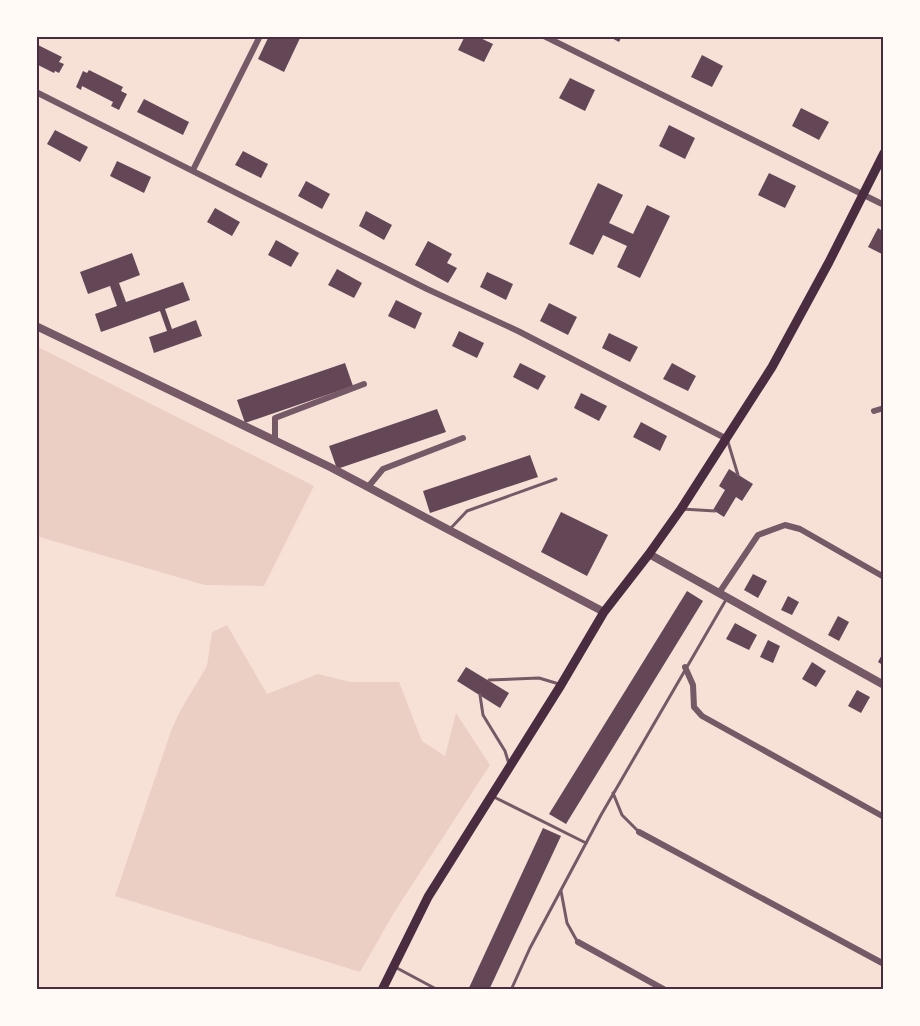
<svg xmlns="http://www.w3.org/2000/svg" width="920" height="1026" viewBox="0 0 920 1026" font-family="'Alegreya Sans',sans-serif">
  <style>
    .green { fill: #ebcfc5 }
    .building { fill: #644757 }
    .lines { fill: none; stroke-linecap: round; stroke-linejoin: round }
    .service { stroke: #755966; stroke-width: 3 }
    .minor { stroke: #755966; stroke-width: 6 }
    .tertiary { stroke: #755966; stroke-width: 8 }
    .secondary { stroke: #4a2c40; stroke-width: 9 }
    .neatline { fill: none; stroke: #4a2c40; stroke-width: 2 }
  </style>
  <rect width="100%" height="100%" fill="#f7e1d7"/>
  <g class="green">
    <polygon points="36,346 314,486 264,586 205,585 36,536"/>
    <polygon points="227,625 267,694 318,674 350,682 399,682 422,741 445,756 456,713 490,765 395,911 360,972 115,896 171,731 180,711 207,666 212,632"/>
  </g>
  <g class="building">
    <polygon points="269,36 301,36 284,72 258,59"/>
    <polygon points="465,36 476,36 493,44 484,62 458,50"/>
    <polygon points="608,36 622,36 619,42"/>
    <polygon points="36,44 62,57 59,62 64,64 59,73 55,71 54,73 36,64"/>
    <polygon points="702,55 723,66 712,87 691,77"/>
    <polygon points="89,70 123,87 121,91 127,94 119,110 111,106 113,102 82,86 81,90 76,87 83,71 87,73"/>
    <polygon points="570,78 595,90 585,111 559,98"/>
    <polygon points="144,99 189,122 183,135 137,112"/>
    <polygon points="801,108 829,122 819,140 792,126"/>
    <polygon points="669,125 695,138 685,159 659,146"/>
    <polygon points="55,130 88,147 80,162 47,144"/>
    <polygon points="243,151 268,164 261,178 235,165"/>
    <polygon points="117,161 151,177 144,193 110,176"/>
    <polygon points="769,173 796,186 785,208 758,195"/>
    <polygon points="306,181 330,194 322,209 298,196"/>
    <polygon points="598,183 623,195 609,223 633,234 647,205 670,216 640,278 617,267 627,246 603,235 593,255 569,244"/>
    <polygon points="215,208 240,222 232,236 207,222"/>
    <polygon points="366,211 392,225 384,240 359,226"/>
    <polygon points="878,228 884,232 884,255 868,247"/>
    <polygon points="276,240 299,253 291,267 268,255"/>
    <polygon points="428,241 452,254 447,263 457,268 448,283 415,265"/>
    <polygon points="132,253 140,275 119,283 126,302 183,282 190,300 165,309 172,329 196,320 202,336 154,353 149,337 167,331 160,311 101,332 95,314 117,306 110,286 88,294 80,272"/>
    <polygon points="337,269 362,283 354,298 328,285"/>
    <polygon points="487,272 513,284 506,300 480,287"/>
    <polygon points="396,300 422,313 415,329 388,316"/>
    <polygon points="549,303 577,317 568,335 540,321"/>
    <polygon points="459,331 484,343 477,358 452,346"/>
    <polygon points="609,333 638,347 630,362 602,348"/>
    <polygon points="345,363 353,386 245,423 237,400"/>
    <polygon points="520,363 546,376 538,390 513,377"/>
    <polygon points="672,363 696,376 688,391 663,379"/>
    <polygon points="581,393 607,406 599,421 574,408"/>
    <polygon points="437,409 446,432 337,469 329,446"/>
    <polygon points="641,422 667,436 660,451 633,437"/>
    <polygon points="530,455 538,477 430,513 423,491"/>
    <polygon points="729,469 753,484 742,501 736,497 724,517 713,510 725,490 719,486"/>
    <polygon points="561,512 608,535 587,576 541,552"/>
    <polygon points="753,574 767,581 758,598 744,590"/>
    <polygon points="687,591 703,601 566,824 549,814"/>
    <polygon points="788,596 799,602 792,615 781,610"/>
    <polygon points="838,616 849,622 839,641 828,635"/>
    <polygon points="735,623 757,635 749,650 726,639"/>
    <polygon points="768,640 780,646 773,663 760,657"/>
    <polygon points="884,651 884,666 878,662"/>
    <polygon points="812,662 826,671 816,687 802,679"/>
    <polygon points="466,667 509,693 500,708 457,681"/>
    <polygon points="857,690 870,697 861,713 848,706"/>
    <polygon points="543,828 561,836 489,990 468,990"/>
  </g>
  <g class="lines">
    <g class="service">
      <polyline points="728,442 738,475"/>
      <polyline points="682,509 715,511"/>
      <polyline points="450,529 467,511 556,479"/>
      <polyline points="489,680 539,678 559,684"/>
      <polyline points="480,695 483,715 505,751 509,764"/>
      <polyline points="613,793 622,815 638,831"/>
      <polyline points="494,797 586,843"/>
      <polyline points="561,891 567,923 577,941"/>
      <polyline points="395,967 438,990"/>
      <polyline points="511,990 530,948 601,815 727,598"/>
    </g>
    <g class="minor">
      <polyline points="544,36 884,205"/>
      <polyline points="36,92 427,289 518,331 727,439"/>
      <polyline points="193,170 260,36"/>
      <polyline points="874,411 884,408"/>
      <polyline points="275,441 275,418 364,384"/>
      <polyline points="368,487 383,469 463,438"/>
      <polyline points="719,593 758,535 785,525 800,529 884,577"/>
      <polyline points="685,667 693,685 694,707 702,716 884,817"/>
      <polyline points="639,832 884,964"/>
      <polyline points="578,942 665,990"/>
    </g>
    <g class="tertiary">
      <polyline points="36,326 330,467 604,612"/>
      <polyline points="649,554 884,685"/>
    </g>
    <polyline class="secondary" points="382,990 428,897 561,685 604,612 649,554 681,509 772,367 829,262 884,153"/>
  </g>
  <rect width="920" height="1026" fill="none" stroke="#fffaf5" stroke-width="75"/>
  <rect x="38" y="38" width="844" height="950" class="neatline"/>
</svg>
